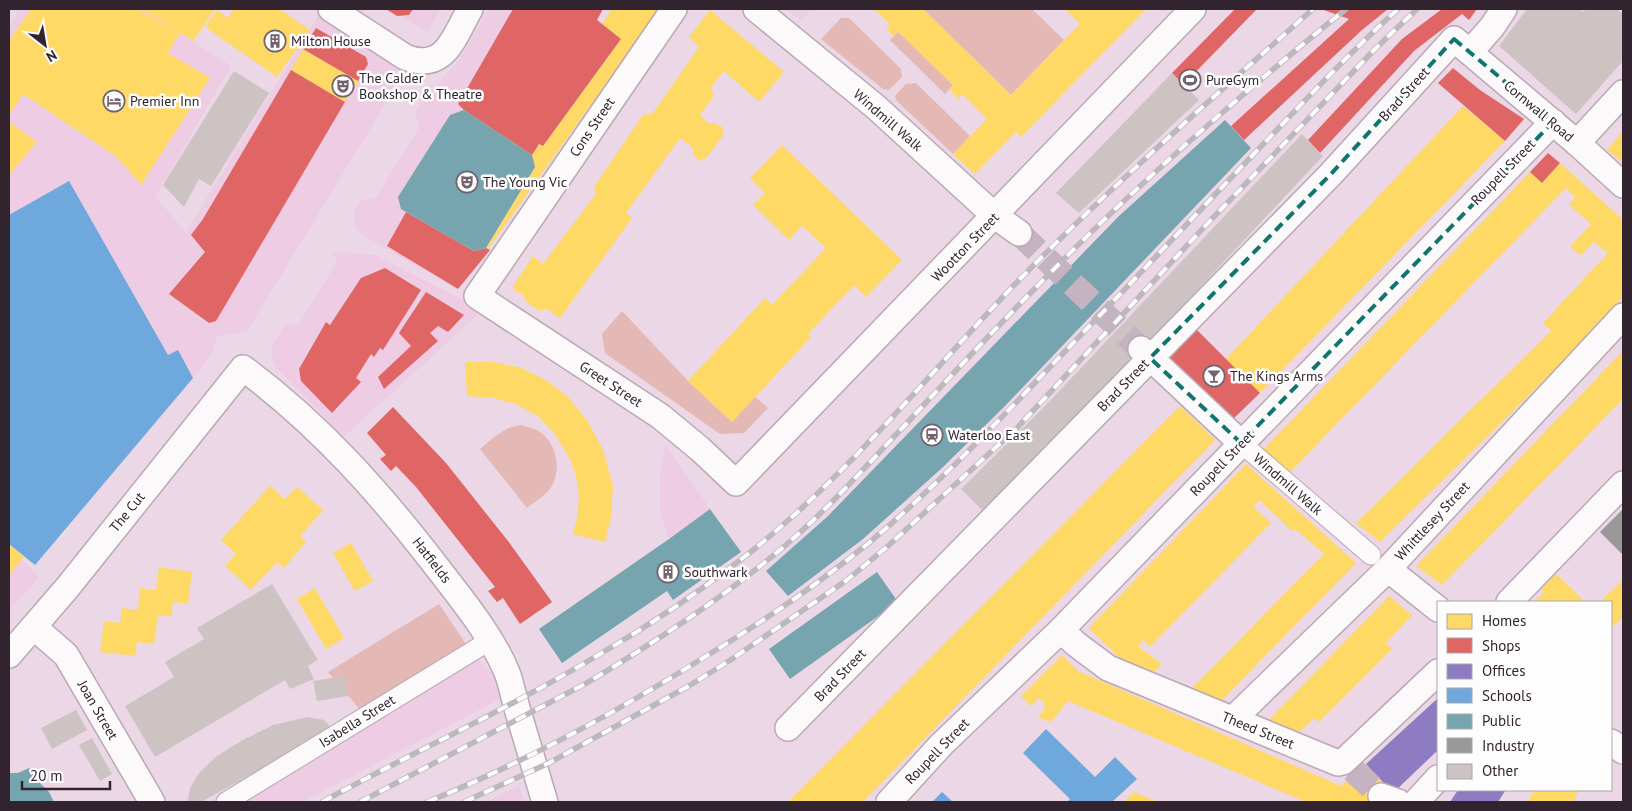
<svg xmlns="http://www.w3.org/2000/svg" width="1632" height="811" viewBox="0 0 1632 811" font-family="'PT Sans',sans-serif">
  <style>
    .built { fill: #edcce4 }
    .green { fill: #e4b8b4 }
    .homes { fill: #ffd966 }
    .shops { fill: #e06666 }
    .offices { fill: #8e7cc3 }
    .schools { fill: #6fa8dc }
    .public { fill: #76a5af }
    .industry { fill: #999 }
    .building { fill: #cec3c3 }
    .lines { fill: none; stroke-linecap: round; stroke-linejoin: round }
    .minor-tunnel { stroke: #c6b3c1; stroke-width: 25; stroke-dasharray: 25 12; stroke-linecap: butt }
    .pedestrian-casing { stroke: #b9a9b4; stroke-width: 21 }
    .minor-casing { stroke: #b9a9b4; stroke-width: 28 }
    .pedestrian { stroke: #fcf9fb; stroke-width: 19 }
    .minor { stroke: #fcf9fb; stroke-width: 25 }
    .rail-casing { stroke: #bdb8bc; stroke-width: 5.5 }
    .rail { stroke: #fdfdfd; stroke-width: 4; stroke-dasharray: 11; stroke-linecap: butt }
    .marked { fill: none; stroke: #0f766e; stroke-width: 4; stroke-dasharray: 10 6; stroke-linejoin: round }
    .labels { text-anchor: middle; stroke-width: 5; stroke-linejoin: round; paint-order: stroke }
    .poi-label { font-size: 14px; fill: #32242e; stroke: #fdfdfd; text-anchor: start }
    .street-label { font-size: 14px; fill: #32242e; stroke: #fdfdfd }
  </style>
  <rect width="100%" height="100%" fill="#ebd7e6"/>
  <g class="built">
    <polygon points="18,9 142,9 231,66 155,197 186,232 321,11 382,48 401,78 247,331 217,336 210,357 35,565 9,544 9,28 14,21"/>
    <polygon points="389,9 441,9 427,32"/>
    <polygon points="489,9 602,9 424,271 365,236 358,230 354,222 354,213 361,201 376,198 420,126 415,112 422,101 460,59"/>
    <polygon points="786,9 812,9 801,20"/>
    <polygon points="332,251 375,255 483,310 343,437 329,421 281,373 276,366 271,352 272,346 285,325 299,324 337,262"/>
    <polygon points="665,444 710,509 669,539 660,513 660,473"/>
    <polygon points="9,545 39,578 9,608"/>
    <polygon points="470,650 499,681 500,699 302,802 210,802"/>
    <polygon points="519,785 524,802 486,802"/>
  </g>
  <g class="green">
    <polygon points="923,9 1032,9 1064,40 1011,95"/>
    <polygon points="841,18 849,18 901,69 902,77 889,90 883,89 821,39"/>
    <polygon points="898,32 953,85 945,94 890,40"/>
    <polygon points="916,83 970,136 953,154 896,100 895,96 906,84"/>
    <polygon points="622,311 688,381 732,422 755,397 768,408 744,433 720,434 605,353 602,334"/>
    <path d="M 521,425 C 527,427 534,428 540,432 C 556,443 561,466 553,484 C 548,494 536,501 527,508 L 480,449 C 493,438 504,427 521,425 Z"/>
    <polygon points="439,604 470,650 363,713 328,672"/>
  </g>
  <g class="homes">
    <polygon points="31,9 138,9 180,33 168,53 210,78 141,185 117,157 23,94 9,115 9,41"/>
    <polygon points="142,9 215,9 193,41"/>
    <polygon points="234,9 279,9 310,30 277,77 205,27 217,10 228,18"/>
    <polygon points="612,9 659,9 488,249 486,248 535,167 532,155 539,144 543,146 621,39 602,24"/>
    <polygon points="874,9 923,9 1011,95 1080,24 1065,9 1146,9 1021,137 1016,132 975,174 953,154 987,119 962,94 958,99 949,89 953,85 898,32 894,36 886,28 890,24"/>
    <polygon points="710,10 784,72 759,102 724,71 711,87 714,96 700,115 708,123 715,123 722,127 724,134 707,157 700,161 693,155 693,148 680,138 626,213 632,218 560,318 547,309 540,311 527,303 523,295 512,288 533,256 543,264 596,194 594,187 643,115 653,113 699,47 689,37"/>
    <polygon points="303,49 358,81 345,102 291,70"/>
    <polygon points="1463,106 1505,141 1260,393 1226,359"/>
    <polygon points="9,122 37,142 9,175"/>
    <polygon points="1623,131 1623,163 1607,150"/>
    <polygon points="782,145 902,260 866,297 854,285 808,334 811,337 732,422 688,381 765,298 772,305 826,248 802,226 789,240 753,205 765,193 750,178"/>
    <polygon points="1560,163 1623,220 1623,297 1574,351 1380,542 1356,523 1551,331 1543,323 1608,253 1594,242 1581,255 1570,247 1591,224 1569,205 1575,197 1566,188 1290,472 1263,450 1530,172 1542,183"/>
    <polygon points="1623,351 1623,399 1442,585 1416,566"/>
    <polygon points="465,362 493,362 519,367 544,379 567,396 587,420 603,450 613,486 611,518 605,542 573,534 577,517 579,496 576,476 569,457 556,436 539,417 516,404 493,398 467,396"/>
    <polygon points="1180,406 1215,440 863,802 788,802"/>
    <polygon points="1246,464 1356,563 1221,701 1192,688 1324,554 1295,529 1292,531 1259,500 1253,507 1271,523 1150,647 1143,640 1138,646 1162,664 1153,673 1123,661 1089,628"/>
    <polygon points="270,486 285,499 297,487 323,510 300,536 306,542 284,568 277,562 251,590 225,566 236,554 221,540"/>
    <polygon points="351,543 373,581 355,591 333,553"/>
    <polygon points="9,544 24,557 9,575"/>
    <polygon points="159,567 192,572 188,604 173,602 171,616 158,615 154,644 137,642 135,656 100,652 104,621 120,623 122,608 138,610 140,588 156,590"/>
    <polygon points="1555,573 1578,595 1585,602 1534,602 1544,592 1540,588"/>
    <polygon points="1623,580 1623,617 1611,628 1611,602 1600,602"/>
    <polygon points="315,588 344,638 326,649 297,599"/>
    <polygon points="1389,596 1412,615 1386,643 1392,649 1319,722 1314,718 1300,732 1269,720"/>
    <polygon points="1062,655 1078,671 1341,786 1366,764 1387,787 1369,802 1306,802 1068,701 1051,722 1038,717 1045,709 1043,707 1045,704 1039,698 1031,706 1021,696"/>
    <polygon points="1534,790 1572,790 1578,793 1573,802 1528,802"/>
    <polygon points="1134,792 1158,802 1124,802"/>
  </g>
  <g class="shops">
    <polygon points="386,9 413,9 409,15 397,16"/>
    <polygon points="513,9 603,9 597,20 621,39 543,146 539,144 532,155 464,110 458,104"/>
    <polygon points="1235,9 1257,9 1183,85 1172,73"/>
    <polygon points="1321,9 1388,9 1362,30 1244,140 1231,126 1349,19"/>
    <polygon points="1442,9 1477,9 1469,20 1462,14 1414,51 1320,153 1308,140 1402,39"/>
    <polygon points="316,28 366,57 368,64 358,81 303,49"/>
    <polygon points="1453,68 1480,90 1524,119 1505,141 1438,83"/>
    <polygon points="291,70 345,102 216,321 209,323 169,294 205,252 191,235 203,219"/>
    <polygon points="1548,153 1560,163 1542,183 1530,172"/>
    <polygon points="406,212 474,251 486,248 490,250 458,289 387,246"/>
    <polygon points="385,268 421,290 383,350 380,348 374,357 371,354 356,378 361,382 332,413 301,381 299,369 326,322 330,325 361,278"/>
    <polygon points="426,292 464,315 448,332 438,326 430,333 438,341 384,389 378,377 411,346 399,333"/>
    <polygon points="1196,329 1260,393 1231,421 1167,358"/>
    <polygon points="393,407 446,463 508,541 552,602 520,624 503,598 497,602 488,591 495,587 416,487 396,466 391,471 380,459 386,455 367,433"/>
  </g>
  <g class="offices">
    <polygon points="1438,698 1438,750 1393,793 1366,764"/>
    <polygon points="1458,790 1504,790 1505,791 1498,802 1450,802"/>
  </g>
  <g class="schools">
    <polygon points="69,181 168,355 178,350 193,378 35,565 9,544 9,531 10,529 9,528 9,215"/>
    <polygon points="1046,729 1095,777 1115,757 1137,779 1112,802 1067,802 1070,799 1023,753"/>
    <polygon points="942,792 953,802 932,802"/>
  </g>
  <g class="public">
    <polygon points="464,110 532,155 535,167 486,248 474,251 401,209 398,197 450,115"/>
    <polygon points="1225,120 1251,148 1004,407 943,467 863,539 788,596 766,571 828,516 1119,216"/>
    <polygon points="710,509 741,552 673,600 667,591 562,663 539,629 669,539"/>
    <polygon points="877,572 898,602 790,679 769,649"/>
    <polygon points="29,768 36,779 49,792 54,802 9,802 9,773 18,773"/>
  </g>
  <polygon class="industry" points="1623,509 1623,555 1600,532"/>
  <g class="building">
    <polygon points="1527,9 1580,9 1583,12 1586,9 1617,9 1623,14 1623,61 1576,114 1499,46"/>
    <polygon points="234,71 269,93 211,186 199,179 184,207 163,185"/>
    <polygon points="1172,73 1199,100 1079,213 1056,193"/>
    <polygon points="1302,134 1323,156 1100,394 1043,453 982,510 961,489 1046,405"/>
    <polygon points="272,584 318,660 308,666 314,679 290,689 285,680 155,757 125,706 174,677 165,662 204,639 197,628"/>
    <polygon points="344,676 348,696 317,701 313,681"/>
    <polygon points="76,710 87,730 52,749 41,728"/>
    <polygon points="308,717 324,720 329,725 329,727 261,769 201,802 189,802 188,800 190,788 199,773 217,756 243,740 273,725"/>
    <polygon points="92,738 112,774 100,781 79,745"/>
  </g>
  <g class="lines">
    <g class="minor-tunnel">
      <polyline points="1019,233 1141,349"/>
      <polyline points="1353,770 1381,796"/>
    </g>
    <g class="pedestrian-casing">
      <g id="pedestrian">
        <polyline points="1241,443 1371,555"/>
        <polyline points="226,802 489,641"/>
      </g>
    </g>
    <g class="minor-casing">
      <g id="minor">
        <path d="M 331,9 L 405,57 C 445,73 454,37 470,9"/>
        <polyline points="674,9 477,296 660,416 700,449 736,483 1193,9"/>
        <polyline points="756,9 877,108 995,216 1019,233"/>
        <polyline points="1470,52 1492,27 1504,9"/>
        <polyline points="1577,143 1623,93"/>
        <polyline points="1141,349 1241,443"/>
        <polyline points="1388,569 1438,609"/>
        <polyline points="1509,602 1623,484"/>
        <polyline points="34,627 66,655 152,802"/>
        <polyline points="1061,630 1076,644 1108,668 1338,763 1343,762 1438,672"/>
        <path d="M 9,655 L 67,588 L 243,368 C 321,426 381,494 440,571 C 464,602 494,639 508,675 C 512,688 515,702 519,715 C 528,744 536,773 545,802"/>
        <polyline points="1233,719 1388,569 1623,316"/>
        <polyline points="788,728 1331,174 1454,39 1577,143 1623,185"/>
        <polyline points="1611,742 1623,751"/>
        <polyline points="1381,796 1398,802"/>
        <polyline points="889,802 941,745 1061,630 1553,122"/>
        <polyline points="1416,802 1438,778"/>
      </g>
    </g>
    <use href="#pedestrian" class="pedestrian"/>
    <use href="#minor" class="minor"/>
    <g class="rail-casing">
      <g id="rail">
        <path d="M 322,802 C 414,752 510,708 600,654 C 648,626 695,595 739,561 C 845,480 928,374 1020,279 C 1113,184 1214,97 1313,9"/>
        <path d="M 360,802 L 585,684 C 655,642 725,597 787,544 C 830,507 867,465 906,424 C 958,368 1011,312 1066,257 C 1154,169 1249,88 1346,9"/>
        <path d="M 427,802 C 523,763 615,713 703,658 C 761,623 817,585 870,542 C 933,489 991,429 1048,369 C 1116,299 1183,228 1250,158 C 1299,107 1346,56 1398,9"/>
        <polyline points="464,802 549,763 687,687 729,661 847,580 888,546 1017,428 1207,224 1375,49 1417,9"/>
      </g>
    </g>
    <use href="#rail" class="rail"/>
  </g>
  <path class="marked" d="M 1454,39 L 1553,122 L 1241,443 L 1150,358 L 1331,174 Z"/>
  <defs>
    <g id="building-ring" transform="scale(1.125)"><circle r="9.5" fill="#fdfdfd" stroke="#73636e" stroke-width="1.5"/><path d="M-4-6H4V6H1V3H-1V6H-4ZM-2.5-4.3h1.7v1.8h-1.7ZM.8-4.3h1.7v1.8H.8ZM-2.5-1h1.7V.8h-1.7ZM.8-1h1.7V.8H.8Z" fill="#73636e"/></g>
    <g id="stadium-ring" transform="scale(1.125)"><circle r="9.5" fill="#fdfdfd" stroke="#73636e" stroke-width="1.5"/><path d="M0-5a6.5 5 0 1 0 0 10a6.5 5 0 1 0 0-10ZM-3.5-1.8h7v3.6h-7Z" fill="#73636e"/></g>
    <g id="theatre-ring" transform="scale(1.125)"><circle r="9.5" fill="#fdfdfd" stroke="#73636e" stroke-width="1.5"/><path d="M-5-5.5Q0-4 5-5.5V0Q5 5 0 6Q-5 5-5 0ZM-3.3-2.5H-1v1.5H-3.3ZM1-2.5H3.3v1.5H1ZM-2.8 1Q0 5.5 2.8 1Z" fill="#73636e"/></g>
    <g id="hotel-ring" transform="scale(1.125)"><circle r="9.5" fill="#fdfdfd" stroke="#73636e" stroke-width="1.5"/><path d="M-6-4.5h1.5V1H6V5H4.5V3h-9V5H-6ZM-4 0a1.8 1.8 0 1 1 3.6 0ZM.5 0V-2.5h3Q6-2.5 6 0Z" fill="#73636e"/></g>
    <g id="bar-ring" transform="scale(1.125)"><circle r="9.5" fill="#fdfdfd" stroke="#73636e" stroke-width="1.5"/><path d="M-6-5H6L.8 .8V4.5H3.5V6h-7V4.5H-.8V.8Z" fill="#73636e"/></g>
    <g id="station-ring" transform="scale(1.125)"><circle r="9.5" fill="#fdfdfd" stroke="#73636e" stroke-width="1.5"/><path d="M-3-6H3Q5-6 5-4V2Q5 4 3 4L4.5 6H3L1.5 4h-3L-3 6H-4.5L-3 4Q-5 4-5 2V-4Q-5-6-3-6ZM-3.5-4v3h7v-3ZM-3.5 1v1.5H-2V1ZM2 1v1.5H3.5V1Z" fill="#73636e"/></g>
  </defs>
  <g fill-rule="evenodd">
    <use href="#building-ring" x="275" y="41"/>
    <use href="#stadium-ring" x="1190" y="80"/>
    <use href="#theatre-ring" x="343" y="86"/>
    <use href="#hotel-ring" x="114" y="101"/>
    <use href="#theatre-ring" x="467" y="182"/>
    <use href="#bar-ring" x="1214" y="376"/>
    <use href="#station-ring" x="932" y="435"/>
    <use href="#building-ring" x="668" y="572"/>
  </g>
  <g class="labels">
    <g class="poi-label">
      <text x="291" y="46">Milton House</text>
      <text x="359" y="83">The Calder<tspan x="359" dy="16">Bookshop &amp; Theatre</tspan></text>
      <text x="1206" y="85">PureGym</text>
      <text x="130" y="106">Premier Inn</text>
      <text x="483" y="187">The Young Vic</text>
      <text x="1230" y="381">The Kings Arms</text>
      <text x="948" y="440">Waterloo East</text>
      <text x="684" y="577">Southwark</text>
    </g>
    <g class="street-label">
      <text transform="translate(1404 94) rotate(-48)" y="5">Brad Street</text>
      <text transform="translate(1539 111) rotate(40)" y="5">Cornwall Road</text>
      <text transform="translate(888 120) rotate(41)" y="5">Windmill Walk</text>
      <text transform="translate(592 127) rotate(-56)" y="5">Cons Street</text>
      <text transform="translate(1503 172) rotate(-46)" y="5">Roupell Street</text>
      <text transform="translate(965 247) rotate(-46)" y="5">Wootton Street</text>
      <text transform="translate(611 384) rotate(33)" y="5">Greet Street</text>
      <text transform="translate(1123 385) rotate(-46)" y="5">Brad Street</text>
      <text transform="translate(1222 463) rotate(-46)" y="5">Roupell Street</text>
      <text transform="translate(1288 484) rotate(41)" y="5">Windmill Walk</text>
      <text transform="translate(127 512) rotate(-51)" y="5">The Cut</text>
      <text transform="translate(1432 521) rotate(-47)" y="5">Whittlesey Street</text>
      <text transform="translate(432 560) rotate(52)" y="5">Hatfields</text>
      <text transform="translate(840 675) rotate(-46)" y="5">Brad Street</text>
      <text transform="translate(98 710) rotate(60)" y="5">Joan Street</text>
      <text transform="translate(357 721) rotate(-32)" y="5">Isabella Street</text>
      <text transform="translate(1258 730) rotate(22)" y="5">Theed Street</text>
      <text transform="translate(937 751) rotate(-46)" y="5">Roupell Street</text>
    </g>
  </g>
  <rect width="1632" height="811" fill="none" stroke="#32242e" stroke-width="20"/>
  <rect x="1437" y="601" width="175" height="190" fill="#fdfdfd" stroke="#aca6aa"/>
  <rect x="1447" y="614" width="25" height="15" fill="#ffd966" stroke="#aca6aa"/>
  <text x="1482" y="626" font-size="15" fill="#32242e">Homes</text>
  <rect x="1447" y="638" width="25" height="15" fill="#e06666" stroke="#aca6aa"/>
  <text x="1482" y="651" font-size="15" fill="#32242e">Shops</text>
  <rect x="1447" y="664" width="25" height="15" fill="#8e7cc3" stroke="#aca6aa"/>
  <text x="1482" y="676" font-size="15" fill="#32242e">Offices</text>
  <rect x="1447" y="688" width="25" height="15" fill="#6fa8dc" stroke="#aca6aa"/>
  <text x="1482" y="701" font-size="15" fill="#32242e">Schools</text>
  <rect x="1447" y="714" width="25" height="15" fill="#76a5af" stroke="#aca6aa"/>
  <text x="1482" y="726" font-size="15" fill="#32242e">Public</text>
  <rect x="1447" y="738" width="25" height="15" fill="#999999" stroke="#aca6aa"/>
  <text x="1482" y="751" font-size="15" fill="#32242e">Industry</text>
  <rect x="1447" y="764" width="25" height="15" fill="#cec3c3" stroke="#aca6aa"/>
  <text x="1482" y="776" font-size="15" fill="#32242e">Other</text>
  <g transform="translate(45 45) rotate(149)" stroke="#fdfdfd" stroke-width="4" paint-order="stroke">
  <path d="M0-4L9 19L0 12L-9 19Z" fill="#32242e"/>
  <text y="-8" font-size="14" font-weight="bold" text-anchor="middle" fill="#32242e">N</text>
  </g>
  <path d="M22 781v8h88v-8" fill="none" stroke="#32242e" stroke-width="2.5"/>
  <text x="30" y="781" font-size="15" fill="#32242e" stroke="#fdfdfd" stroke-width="4" paint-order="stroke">20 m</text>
</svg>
